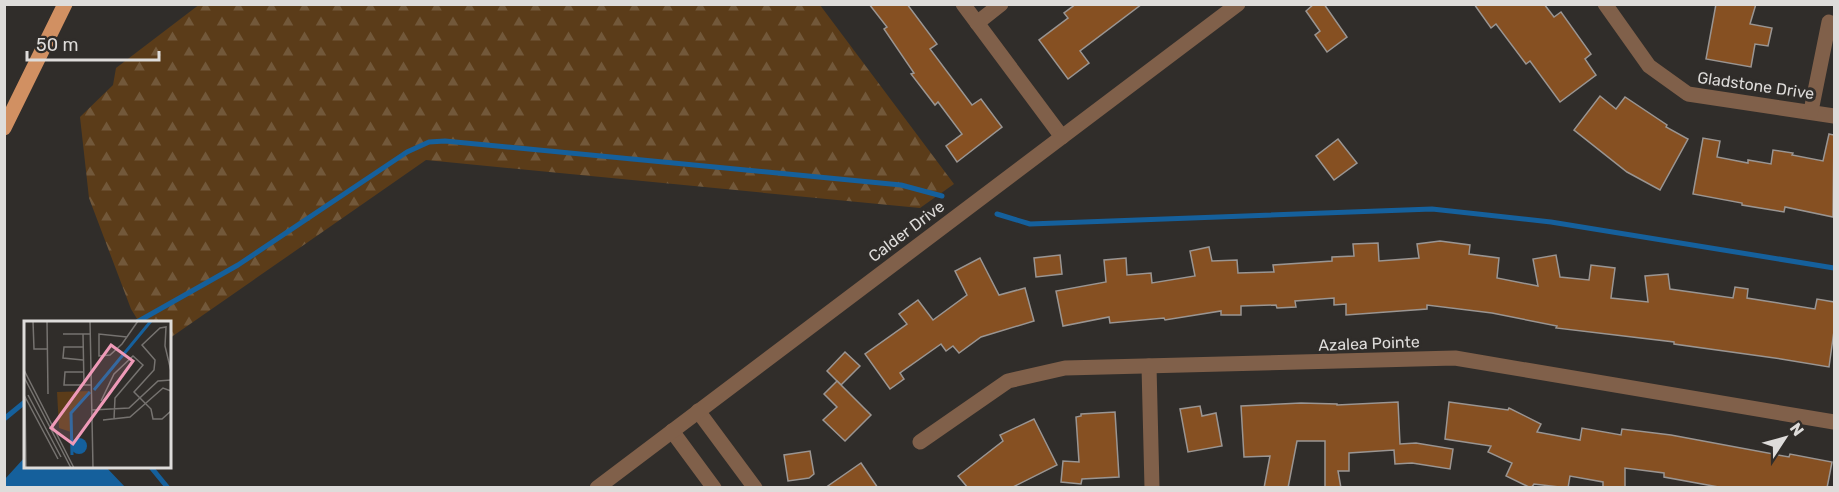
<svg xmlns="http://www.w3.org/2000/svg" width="1839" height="492" viewBox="0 0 1839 492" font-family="Rubik,sans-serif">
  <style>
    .forest { fill: url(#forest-firs) }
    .water { fill: #15609c }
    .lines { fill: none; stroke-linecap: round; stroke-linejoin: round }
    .stream { stroke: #15609c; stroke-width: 5 }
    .building { fill: #865022; stroke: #9a9592; stroke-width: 1.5 }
    .minor { stroke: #80604a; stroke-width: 15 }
    .major { stroke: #d19062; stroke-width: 15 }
    .labels { text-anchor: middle; stroke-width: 6; stroke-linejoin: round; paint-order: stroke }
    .street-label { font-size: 16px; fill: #dedcda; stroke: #302d2a }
    .inset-river { fill: none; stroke: #15609c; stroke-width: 3 }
    .inset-road { fill: none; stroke: #767370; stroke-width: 1.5 }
    .view { fill: #ef9ab8; fill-opacity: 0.15; stroke: #ef9ab8; stroke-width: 3 }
    .inset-edge { fill: none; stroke: #dedcda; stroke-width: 3 }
  </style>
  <defs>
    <pattern id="forest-firs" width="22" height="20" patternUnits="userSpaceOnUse" patternTransform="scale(1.5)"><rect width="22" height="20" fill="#5b3c19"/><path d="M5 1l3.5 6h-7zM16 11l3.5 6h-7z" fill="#72583a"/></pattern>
  </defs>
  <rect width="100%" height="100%" fill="#302d2a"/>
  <polygon class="forest" points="200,4 820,5 954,184 920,208 426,160 170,338 170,322 139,322 131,309 89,198 80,117 113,85 116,68"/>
  <polygon class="water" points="25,457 26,466 106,467 125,487 5,487 5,479"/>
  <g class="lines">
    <g class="stream">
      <polyline points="997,214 1030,224 1432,209 1551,222 1834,268"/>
      <polyline points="137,322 238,265 407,152 429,142 445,141 901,185 942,196"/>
      <polyline points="4,419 26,401"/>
      <polyline points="150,466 168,488"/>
    </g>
  </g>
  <g class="building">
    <polygon points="869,4 907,4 937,44 930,49 972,105 981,99 1002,127 957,162 946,146 962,134 938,102 935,105 911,74 914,73 884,29 887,27"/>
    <polygon points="1076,4 1142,4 1080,51 1089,63 1068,79 1039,40 1068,18 1064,13"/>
    <polygon points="1314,4 1324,4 1347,37 1327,52 1315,35 1320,31 1306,11"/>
    <polygon points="1474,4 1544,4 1554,17 1561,12 1591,54 1585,59 1596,75 1560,102 1530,61 1526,64 1496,24 1491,28"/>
    <polygon points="1716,4 1756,4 1750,24 1772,28 1768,46 1755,44 1751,67 1706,59"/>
    <polygon points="1600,96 1616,109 1625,97 1667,125 1666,127 1688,139 1660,190 1627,172 1574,130"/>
    <polygon points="1829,134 1834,135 1833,217 1785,207 1784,212 1742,205 1742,203 1693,194 1703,138 1720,141 1717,157 1748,163 1748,160 1771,164 1773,150 1793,153 1792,155 1823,161"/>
    <polygon points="1338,139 1357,163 1334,180 1316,156"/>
    <polygon points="1440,241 1470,245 1469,254 1499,258 1497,278 1538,286 1533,259 1556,255 1560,277 1589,280 1591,265 1615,268 1611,298 1648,302 1645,276 1668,274 1670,289 1733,298 1735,287 1748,289 1747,298 1815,309 1817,299 1834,302 1834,331 1829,367 1781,359 1674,344 1674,342 1556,328 1557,326 1492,313 1427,305 1427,309 1346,315 1346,304 1334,305 1334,298 1295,301 1296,307 1277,308 1276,305 1241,306 1241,315 1221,315 1221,311 1165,320 1164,318 1110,323 1109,317 1063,326 1056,291 1106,282 1104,260 1126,258 1127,275 1151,273 1152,283 1195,276 1190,251 1209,247 1212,261 1237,260 1238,273 1274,272 1273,265 1332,261 1332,257 1354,256 1353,244 1378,243 1379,261 1419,258 1417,244"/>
    <polygon points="1060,255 1062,274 1036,277 1034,258"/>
    <polygon points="980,258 999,295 1025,288 1034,321 981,337 959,353 953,346 946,351 941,344 900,373 904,379 890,389 865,354 907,324 899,314 918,300 933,320 967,295 955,271"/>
    <polygon points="845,352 860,366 841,385 827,371"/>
    <polygon points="837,381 871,415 845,441 823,420 837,407 824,394"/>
    <polygon points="1398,402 1400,444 1416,443 1453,449 1450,469 1412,463 1395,464 1394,450 1349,453 1349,471 1338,471 1341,488 1325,488 1325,441 1297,441 1288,488 1264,488 1270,456 1244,457 1241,406 1301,403 1337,404 1337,405"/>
    <polygon points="1449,402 1508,410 1509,408 1541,424 1537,432 1580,440 1582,428 1621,435 1622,429 1671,435 1789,457 1790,454 1832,462 1827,488 1724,488 1664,477 1664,473 1625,468 1625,488 1603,488 1603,482 1570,476 1568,488 1534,484 1531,488 1506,476 1512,463 1488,452 1491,446 1445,439"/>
    <polygon points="1200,406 1202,416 1216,413 1222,446 1188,452 1180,409"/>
    <polygon points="1115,412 1119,477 1082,479 1081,484 1061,482 1063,461 1079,462 1076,417 1081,416 1081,414"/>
    <polygon points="1034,419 1057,465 1011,488 968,488 958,476 1003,441 1000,435"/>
    <polygon points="810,451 814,474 809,478 788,481 784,455"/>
    <polygon points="861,463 878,488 825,488"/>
  </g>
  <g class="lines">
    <g class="minor">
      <polyline points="963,4 1062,137"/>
      <polyline points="1605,4 1649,66 1688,94 1834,116"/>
      <polyline points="977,23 1001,4"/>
      <polyline points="1811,111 1829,22"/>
      <polyline points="1149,366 1152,488"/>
      <polyline points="698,411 755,488"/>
      <polyline points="672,431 714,488"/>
      <polyline points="920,442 1008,381 1065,368 1455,358 1834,422"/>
      <polyline points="597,488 1238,4"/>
    </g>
    <polyline class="major" points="4,128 65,4"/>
  </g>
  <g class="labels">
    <g class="street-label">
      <text transform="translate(1756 85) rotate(8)" y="6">Gladstone Drive</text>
      <text transform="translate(906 231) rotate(-37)" y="6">Calder Drive</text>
      <text transform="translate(1369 343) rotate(-2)" y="6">Azalea Pointe</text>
    </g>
  </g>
  <g transform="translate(24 321)">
    <rect width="147" height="147" fill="#302d2a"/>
    <path d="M 66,70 L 48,93 L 47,111 L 35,107 L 33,71 Z" fill="#5b3c19"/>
    <path d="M47 125a8 8 0 1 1 16 0a8 8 0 1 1-16 0Z" fill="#15609c"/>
    <path class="inset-river" d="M 70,69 L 127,0M 48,134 L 47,92 L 66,71"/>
    <path class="inset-road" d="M 9,0 L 10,28 L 24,28M 23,0 L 24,73M 66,0 L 69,147M 0,2 L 0,48M 39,13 L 67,13M 59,13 L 60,64M 103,16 L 75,13 L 75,35 L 86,34 L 98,23 L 114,0M 59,26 L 40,26 L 39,37 L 59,39M 0,49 L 50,147M 147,50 L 141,25 L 142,6 L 136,7 L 118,24 L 131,39 L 130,49 L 110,71 L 127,88 L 129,98 L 138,98 L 147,90M 59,51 L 41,51 L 40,64 L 67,64M 0,56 L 47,147M 0,74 L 34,138M 4,74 L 37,136M 1,78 L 2,147M 77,80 L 90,53 L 109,35 L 119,44 L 91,77 L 90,98M 68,89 L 105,87 L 134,60 L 147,59M 79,99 L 106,96 L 139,67 L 147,70"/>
    <path class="view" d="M 87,24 L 109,40 L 49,123 L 27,107 Z"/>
    <rect width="147" height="147" class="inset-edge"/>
  </g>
  <rect width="1839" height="492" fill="none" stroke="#dedcda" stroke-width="12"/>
  <g transform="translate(1785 438) rotate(54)" stroke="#302d2a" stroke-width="4.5" paint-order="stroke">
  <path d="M0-4.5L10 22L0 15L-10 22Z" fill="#dedcda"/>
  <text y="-9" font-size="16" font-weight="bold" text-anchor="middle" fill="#dedcda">N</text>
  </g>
  <path d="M27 51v9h132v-9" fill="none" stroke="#dedcda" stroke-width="3"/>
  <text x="36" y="51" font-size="18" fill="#dedcda" stroke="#302d2a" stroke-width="4.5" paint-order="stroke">50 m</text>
</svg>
